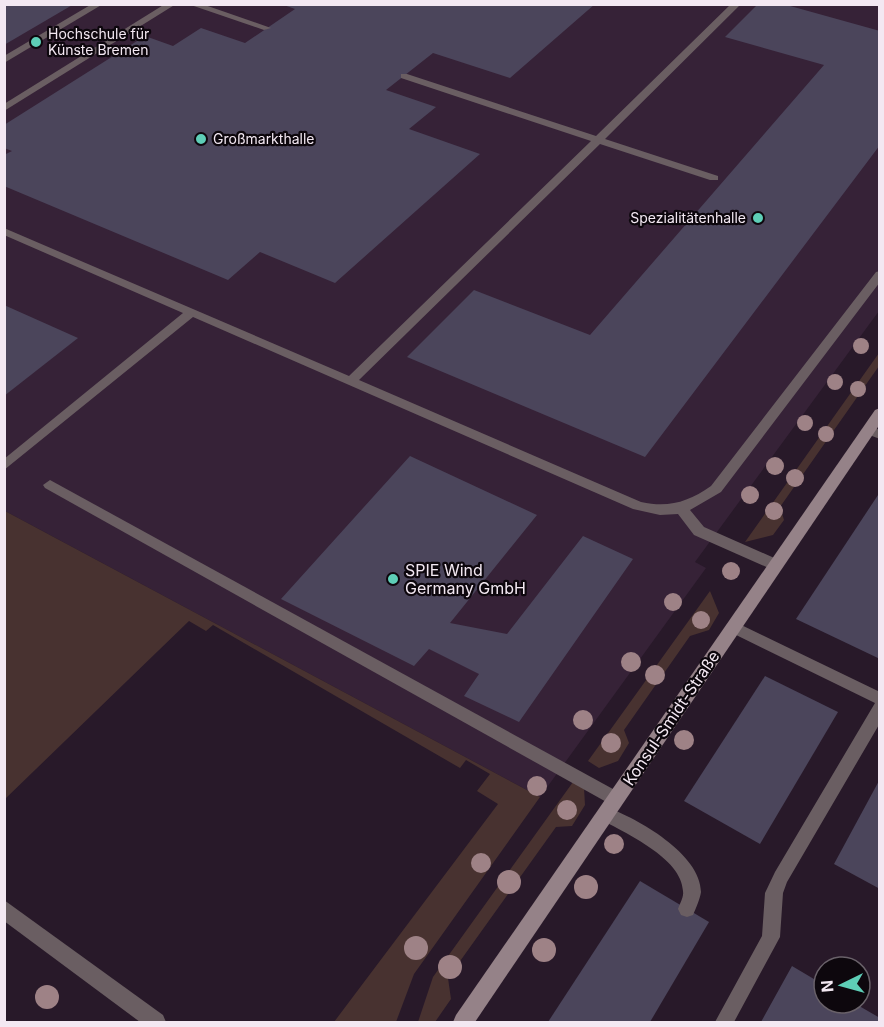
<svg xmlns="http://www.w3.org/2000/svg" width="884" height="1027" viewBox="0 0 884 1027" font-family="Inter,sans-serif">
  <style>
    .built { fill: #362237 }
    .green { fill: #483230 }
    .building { fill: #4b455b }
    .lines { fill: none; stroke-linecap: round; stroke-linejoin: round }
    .lane { fill: #6a5e62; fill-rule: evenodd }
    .street { fill: #6a5e62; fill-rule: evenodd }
    .secondary { fill: #958288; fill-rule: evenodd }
    .tree { fill: #9e8286 }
    .poi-dot { fill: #5eceb7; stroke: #0d070d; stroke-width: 2 }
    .labels { text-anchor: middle; stroke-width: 4.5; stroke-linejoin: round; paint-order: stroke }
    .far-poi-label { font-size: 14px; fill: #f3e8f2; stroke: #0d070d; text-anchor: start }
    .poi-label { font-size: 16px; fill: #f3e8f2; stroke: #0d070d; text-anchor: start }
    .street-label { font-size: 16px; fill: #f3e8f2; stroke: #0d070d }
  </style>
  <rect width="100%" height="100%" fill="#281929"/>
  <polygon class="built" points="4,5 879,5 879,311 695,562 706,568 540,797 5,511"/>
  <g class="green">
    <polygon points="879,353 879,366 780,507 784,520 773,535 745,542"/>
    <polygon points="5,511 540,797 414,974 396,1022 334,1022 498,804 477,791 490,774 466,760 460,768 213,625 206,631 189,621 5,799"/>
    <polygon points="710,591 719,613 709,630 690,636 624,730 629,743 618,761 599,768 588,761"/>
    <polygon points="573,782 584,788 585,805 572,826 556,827 448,978 451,999 435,1022 418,1022 433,977"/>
  </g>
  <g class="building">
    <polygon points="9,4 74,4 4,45 4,7"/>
    <polygon points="281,4 595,4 510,78 433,53 386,90 436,107 409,129 480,154 335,283 260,252 228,280 4,186 4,155 12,151 4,148 4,125 145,36 173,46 201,28 245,43 295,9"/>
    <polygon points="758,4 783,4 880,31 880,145 645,457 407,357 474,290 590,335 824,65 725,37"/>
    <polygon points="4,305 78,338 4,396"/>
    <polygon points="410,456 537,515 450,623 507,634 583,536 633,559 519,722 464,696 479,674 429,649 414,666 281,599"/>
    <polygon points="880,492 880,659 796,619"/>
    <polygon points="765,676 838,712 760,844 684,801"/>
    <polygon points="880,779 880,889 834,864"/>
    <polygon points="640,881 709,922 650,1022 548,1022"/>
    <polygon points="792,966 824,985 824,1003 854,1003 880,1018 880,1022 761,1022"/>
  </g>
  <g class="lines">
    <g class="lane">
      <polygon points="92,4 103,4 4,63 4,56"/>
      <polygon points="165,4 176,4 4,111 4,104"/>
      <polygon points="188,4 202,4 271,28 264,30"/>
      <path d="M 731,4 L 741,4 L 605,139 L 718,176 L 718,180 L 710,180 L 600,144 L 359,380 L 641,502 C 669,508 688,502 711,486 L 876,272 L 880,271 L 880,282 L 721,492 L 690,510 L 704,527 L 781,561 L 783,565 L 781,569 L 771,569 L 694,535 L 678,514 L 660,515 L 633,509 L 193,317 L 4,470 L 4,459 L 183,313 L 4,235 L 4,228 L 349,376 L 591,141 L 401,78 L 401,74 L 407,74 L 596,136 Z"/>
      <polygon points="868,426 880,430 880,439 864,433 862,430"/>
      <polygon points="50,480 622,794 624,799 622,804 616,806 610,804 45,488 43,485"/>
      <polygon points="733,621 880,692 880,723 787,882 783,893 780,937 734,1022 715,1022 762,936 765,893 775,872 875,703 728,631 726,627 728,623"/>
      <path d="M 606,807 C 637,818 701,854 701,892 C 700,899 696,908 693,915 L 687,917 L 681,915 L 678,909 C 680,903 684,897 683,891 C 682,858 625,833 600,819 L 598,814 L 600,809 Z"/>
    </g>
    <polygon class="street" points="4,900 163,1015 166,1022 140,1022 4,921"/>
    <polygon class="secondary" points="880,408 880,424 475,1022 453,1022 456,1015 875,410"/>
  </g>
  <g class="tree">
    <circle cx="861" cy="346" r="8"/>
    <circle cx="835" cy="382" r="8"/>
    <circle cx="858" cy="389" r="8"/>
    <circle cx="805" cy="423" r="8"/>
    <circle cx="826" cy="434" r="8"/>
    <circle cx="775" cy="466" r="9"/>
    <circle cx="795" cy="478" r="9"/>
    <circle cx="750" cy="495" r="9"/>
    <circle cx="774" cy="511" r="9"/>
    <circle cx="731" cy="571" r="9"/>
    <circle cx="673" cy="602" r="9"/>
    <circle cx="701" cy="620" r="9"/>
    <circle cx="631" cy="662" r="10"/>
    <circle cx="655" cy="675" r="10"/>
    <circle cx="583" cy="720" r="10"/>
    <circle cx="684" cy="740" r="10"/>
    <circle cx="611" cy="743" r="10"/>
    <circle cx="537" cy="786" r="10"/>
    <circle cx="567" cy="810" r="10"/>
    <circle cx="614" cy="844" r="10"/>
    <circle cx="481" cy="863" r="10"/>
    <circle cx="509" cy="882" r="12"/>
    <circle cx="586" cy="887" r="12"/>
    <circle cx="416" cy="948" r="12"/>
    <circle cx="544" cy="950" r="12"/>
    <circle cx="450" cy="967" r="12"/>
    <circle cx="47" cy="997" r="12"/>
  </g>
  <g class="poi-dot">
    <circle cx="36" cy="42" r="6"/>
    <circle cx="201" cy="139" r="6"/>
    <circle cx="758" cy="218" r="6"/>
    <circle cx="393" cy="579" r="6"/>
  </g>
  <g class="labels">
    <g class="far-poi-label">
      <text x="48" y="39">Hochschule für<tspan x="48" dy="16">Künste Bremen</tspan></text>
      <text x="213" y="144">Großmarkthalle</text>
      <text x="746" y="223" text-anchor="end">Spezialitätenhalle</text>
    </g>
    <g class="poi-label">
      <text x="405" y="576">SPIE Wind<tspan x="405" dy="18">Germany GmbH</tspan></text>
    </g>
    <g class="street-label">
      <text transform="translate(671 718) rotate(-56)" y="6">Konsul-Smidt-Straße</text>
    </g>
  </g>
  <rect width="884" height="1027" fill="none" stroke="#f3e8f2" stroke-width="12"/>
  <g transform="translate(842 985) rotate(265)"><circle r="28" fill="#0d070d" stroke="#696169" stroke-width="1.5"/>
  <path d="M0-4.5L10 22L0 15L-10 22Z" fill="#5eceb7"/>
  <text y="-9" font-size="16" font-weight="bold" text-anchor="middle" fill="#f3e8f2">N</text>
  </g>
</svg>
